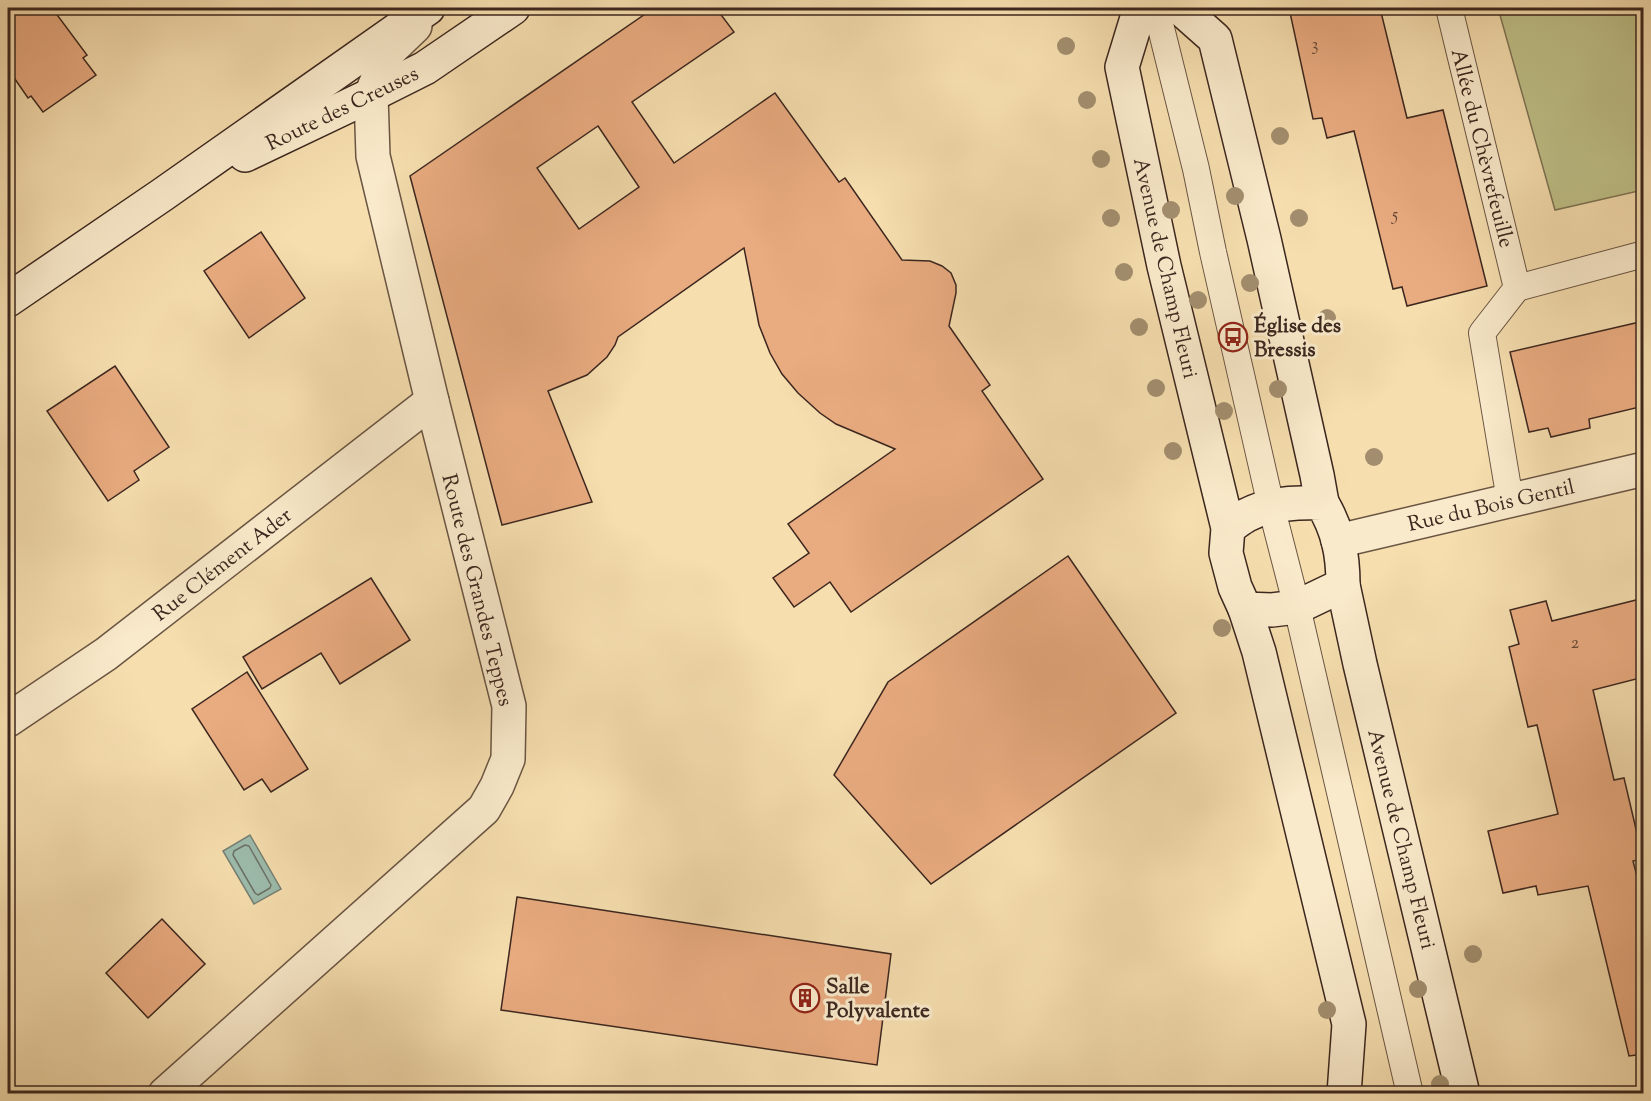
<svg xmlns="http://www.w3.org/2000/svg" width="1651" height="1101" viewBox="0 0 1651 1101" font-family="'Sorts Mill Goudy',serif">
  <style>
    .green { fill: #bfc088; stroke: #7e7454; stroke-width: 1.5 }
    .water { fill: #9dbcad; stroke: #768074; stroke-width: 1.5 }
    .lines { fill: none; stroke-linecap: round; stroke-linejoin: round }
    .shore { stroke: #6c7266; stroke-width: 1.5 }
    .building { fill: #e9ab80; stroke: #3c271f; stroke-width: 1.5; fill-rule: evenodd }
    .lane-casing { stroke: #6a5543; stroke-width: 28 }
    .street-casing { stroke: #6a5543; stroke-width: 36 }
    .secondary-casing { stroke: #3c271f; stroke-width: 36 }
    .lane { stroke: #f9eacb; stroke-width: 26 }
    .street { stroke: #f9eacb; stroke-width: 33 }
    .secondary { stroke: #f9eacb; stroke-width: 33 }
    .tree { fill: #a28e6e }
    .labels { text-anchor: middle; stroke-width: 6; stroke-linejoin: round; paint-order: stroke }
    .number-label { font-size: 18px; fill: #674837 }
    .street-label { font-size: 21px; fill: #3c271f; stroke: #f9eacb }
    .poi-label { font-size: 21px; font-weight: bold; fill: #3c271f; stroke: #f9eacb; text-anchor: start }
  </style>
  <rect width="100%" height="100%" fill="#f6deaf"/>
  <filter id="stains"><feTurbulence type="fractalNoise" baseFrequency=".00333" numOctaves="4"/><feColorMatrix values="0 0 0 0 .2 0 0 0 0 .09 0 0 0 0 .02 0 0 0 .5 -.17"/></filter>
  <radialGradient id="worn" r=".72"><stop offset=".6" stop-color="#630" stop-opacity="0"/><stop offset="1" stop-color="#630" stop-opacity=".3"/></radialGradient>
  <polygon class="green" points="1498,8 1643,8 1643,190 1555,210"/>
  <polygon class="water" points="250,835 281,889 254,904 223,851"/>
  <g class="lines">
    <polygon class="shore" points="245,845 249,846 271,885 270,888 258,895 255,893 233,855 234,851"/>
  </g>
  <g class="building">
    <polygon points="8,8 52,8 87,55 83,58 96,75 43,112 31,96 28,98 8,69"/>
    <path d="M 654,8 L 716,8 L 734,32 L 632,102 L 674,163 L 775,93 L 839,182 L 845,178 L 902,260 L 930,261 L 942,266 L 951,273 L 956,285 L 956,293 L 949,326 L 990,385 L 982,391 L 1043,479 L 851,612 L 830,582 L 794,607 L 773,578 L 809,553 L 788,524 L 895,449 L 836,424 L 820,413 L 798,393 L 782,374 L 770,353 L 759,325 L 744,248 L 618,337 L 615,345 L 607,357 L 587,375 L 548,391 L 592,502 L 502,525 L 410,176 ZM 598,126 L 639,187 L 579,229 L 537,168 Z"/>
    <polygon points="1289,8 1380,8 1407,118 1443,110 1487,286 1407,306 1402,287 1393,289 1354,131 1327,138 1322,118 1313,119"/>
    <polygon points="261,232 305,298 249,338 204,271"/>
    <polygon points="1644,321 1644,406 1589,419 1590,428 1551,437 1548,428 1529,432 1510,352"/>
    <polygon points="115,366 169,447 134,471 139,480 108,501 47,411"/>
    <polygon points="1068,556 1176,713 931,884 834,775 888,682"/>
    <polygon points="371,578 410,640 340,684 321,653 262,689 243,657"/>
    <polygon points="1644,598 1644,677 1593,690 1614,780 1624,778 1643,859 1633,861 1644,903 1644,1054 1629,1056 1588,886 1538,895 1536,886 1503,893 1488,831 1558,814 1537,725 1528,727 1509,647 1519,644 1510,610 1546,601 1552,621"/>
    <polygon points="247,672 308,769 271,792 262,779 244,790 192,709"/>
    <polygon points="517,897 891,954 877,1065 501,1010"/>
    <polygon points="162,919 205,964 148,1018 106,973"/>
  </g>
  <g class="lines">
    <g class="lane-casing">
      <g id="lane">
        <polyline points="1156,8 1196,169 1213,252 1271,506 1297,607 1410,1094"/>
        <polyline points="1449,8 1517,288 1482,333 1510,500"/>
        <polyline points="1517,288 1644,254"/>
      </g>
    </g>
    <g class="street-casing">
      <g id="street">
        <polyline points="1338,541 1644,469"/>
        <polyline points="8,720 106,654 432,401"/>
        <polyline points="165,1094 484,809 497,786 508,759 509,706 432,401 373,156 371,95 389,51 415,26"/>
      </g>
    </g>
    <g class="secondary-casing">
      <g id="secondary">
        <path d="M 1140,8 L 1122,67 L 1164,266 L 1228,528 L 1226,553 L 1235,587 L 1245,609 L 1272,610 L 1297,607 L 1343,585 C 1343,553 1338,530 1322,503 C 1297,502 1270,503 1247,515 C 1241,518 1234,524 1228,528"/>
        <polyline points="1180,8 1215,39 1264,239 1317,475 1322,503"/>
        <polyline points="245,155 371,95 425,68 513,8"/>
        <polyline points="8,300 162,195 428,8"/>
        <polyline points="1343,585 1360,664 1463,1094"/>
        <polyline points="1245,609 1259,652 1349,1024 1344,1094"/>
      </g>
    </g>
    <use href="#lane" class="lane"/>
    <use href="#street" class="street"/>
    <use href="#secondary" class="secondary"/>
  </g>
  <g class="tree">
    <circle cx="1066" cy="46" r="9"/>
    <circle cx="1087" cy="100" r="9"/>
    <circle cx="1280" cy="136" r="9"/>
    <circle cx="1101" cy="159" r="9"/>
    <circle cx="1235" cy="196" r="9"/>
    <circle cx="1171" cy="210" r="9"/>
    <circle cx="1111" cy="218" r="9"/>
    <circle cx="1299" cy="218" r="9"/>
    <circle cx="1124" cy="272" r="9"/>
    <circle cx="1250" cy="283" r="9"/>
    <circle cx="1198" cy="300" r="9"/>
    <circle cx="1327" cy="318" r="9"/>
    <circle cx="1139" cy="327" r="9"/>
    <circle cx="1156" cy="388" r="9"/>
    <circle cx="1278" cy="389" r="9"/>
    <circle cx="1224" cy="411" r="9"/>
    <circle cx="1173" cy="451" r="9"/>
    <circle cx="1374" cy="457" r="9"/>
    <circle cx="1222" cy="628" r="9"/>
    <circle cx="1473" cy="954" r="9"/>
    <circle cx="1418" cy="989" r="9"/>
    <circle cx="1327" cy="1010" r="9"/>
    <circle cx="1440" cy="1084" r="9"/>
  </g>
  <defs>
    <g id="bus-ring" transform="scale(1.5)"><circle r="9.5" fill="#f9eacb" stroke="#8f2418" stroke-width="1.5"/><path d="M-5-6H5V4H4V6H2V4H-2V6H-4V4H-5ZM-3.5-4V0h7V-4ZM-3.5 1.2v1.5H-2V1.2ZM2 1.2v1.5H3.5V1.2Z" fill="#8f2418"/></g>
    <g id="building-ring" transform="scale(1.5)"><circle r="9.5" fill="#f9eacb" stroke="#8f2418" stroke-width="1.5"/><path d="M-4-6H4V6H1V3H-1V6H-4ZM-2.5-4.3h1.7v1.8h-1.7ZM.8-4.3h1.7v1.8H.8ZM-2.5-1h1.7V.8h-1.7ZM.8-1h1.7V.8H.8Z" fill="#8f2418"/></g>
  </defs>
  <g fill-rule="evenodd">
    <use href="#bus-ring" x="1233" y="337"/>
    <use href="#building-ring" x="805" y="998"/>
  </g>
  <g class="labels">
    <g class="number-label">
      <text x="1315" y="50">3</text>
      <text x="1395" y="220">5</text>
      <text x="1575" y="648">2</text>
    </g>
    <g class="street-label">
      <text transform="translate(342 108) rotate(-26)" y="7">Route des Creuses</text>
      <text transform="translate(1483 148) rotate(76)" y="7">Allée du Chèvrefeuille</text>
      <text transform="translate(1166 268) rotate(77)" y="7">Avenue de Champ Fleuri</text>
      <text transform="translate(1491 505) rotate(-13)" y="7">Rue du Bois Gentil</text>
      <text transform="translate(222 564) rotate(-38)" y="7">Rue Clément Ader</text>
      <text transform="translate(478 590) rotate(76)" y="7">Route des Grandes Teppes</text>
      <text transform="translate(1402 839) rotate(76)" y="7">Avenue de Champ Fleuri</text>
    </g>
    <g class="poi-label">
      <text x="1254" y="332">Église des<tspan x="1254" dy="24">Bressis</tspan></text>
      <text x="826" y="993">Salle<tspan x="826" dy="24">Polyvalente</tspan></text>
    </g>
  </g>
  <rect width="1651" height="1101" fill="none" stroke="#f6deaf" stroke-width="30"/>
  <rect x="9" y="9" width="1633" height="1083" fill="none" stroke="#3c271f" stroke-width="3"/>
  <rect x="15" y="15" width="1621" height="1071" fill="none" stroke="#3c271f" stroke-width="1.5"/>
  <rect width="100%" height="100%" filter="url(#stains)"/>
  <rect width="100%" height="100%" fill="url(#worn)"/>
</svg>
